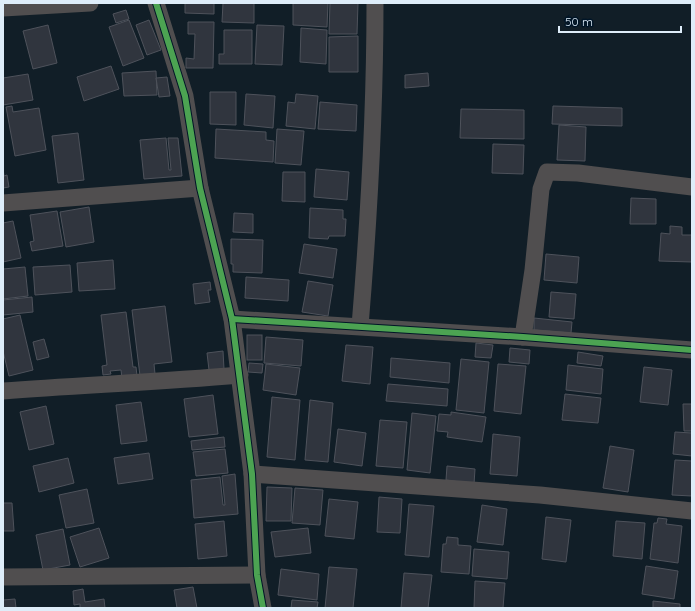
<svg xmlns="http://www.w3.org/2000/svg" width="695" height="611" viewBox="0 0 695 611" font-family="Quicksand,sans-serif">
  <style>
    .building { fill: #30353e; stroke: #4e525b }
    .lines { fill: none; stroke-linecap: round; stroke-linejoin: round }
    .street { stroke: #504e4f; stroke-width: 17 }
    .cycleway-casing { stroke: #001527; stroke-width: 8 }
    .cycleway { stroke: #4ca352; stroke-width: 6 }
  </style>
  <rect width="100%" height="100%" fill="#111e27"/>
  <g class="building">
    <polygon points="185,3 214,3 214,14 185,13"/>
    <polygon points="223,3 254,3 254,23 222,22"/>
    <polygon points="293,3 328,3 327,27 293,25"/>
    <polygon points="330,3 358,3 357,34 329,34"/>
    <polygon points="126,10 129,19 116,23 113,14"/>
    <polygon points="129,20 144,58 123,66 109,27"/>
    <polygon points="149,20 161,50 147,55 136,25"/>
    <polygon points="188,22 214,22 213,68 186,68 186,58 194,59 195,34 188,34"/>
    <polygon points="48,25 57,63 33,69 23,31"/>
    <polygon points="257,25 284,26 282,65 255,64"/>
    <polygon points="301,28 327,30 326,64 300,62"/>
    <polygon points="224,30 252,30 252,64 219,64 219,54 224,54"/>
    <polygon points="358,36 358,72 329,72 329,37"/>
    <polygon points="111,66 119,89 84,101 77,77"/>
    <polygon points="156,71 157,95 124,96 122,73"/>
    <polygon points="428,73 429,86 405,88 405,75"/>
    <polygon points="28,74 33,100 3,105 3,78"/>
    <polygon points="167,77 170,96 159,97 156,78"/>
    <polygon points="210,92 236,92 236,125 210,124"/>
    <polygon points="246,94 275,96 273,128 244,125"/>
    <polygon points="296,94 318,96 315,129 286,126 288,102 295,103"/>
    <polygon points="320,102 357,105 356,131 318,129"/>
    <polygon points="12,106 13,112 39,108 46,150 15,156 6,107"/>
    <polygon points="553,106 622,108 622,126 552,124"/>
    <polygon points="461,109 524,110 524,139 460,138"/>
    <polygon points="559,125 586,127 585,161 557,160"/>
    <polygon points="216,129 266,132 266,140 274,141 273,162 215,158"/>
    <polygon points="277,129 304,131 301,165 275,163"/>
    <polygon points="78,133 84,180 58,183 52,136"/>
    <polygon points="166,138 169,170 171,170 168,138 178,138 182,176 144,179 140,140"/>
    <polygon points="493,144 524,145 523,174 492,173"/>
    <polygon points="3,168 4,176 7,175 9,187 3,188"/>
    <polygon points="316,169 349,172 347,200 314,197"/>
    <polygon points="283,172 305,172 305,202 282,201"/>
    <polygon points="631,198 656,199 656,224 630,224"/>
    <polygon points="89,207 94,242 66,247 60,212"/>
    <polygon points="310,208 343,210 343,219 346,219 345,236 329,236 328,239 309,238"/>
    <polygon points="57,211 63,246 32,251 30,242 34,241 30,215"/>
    <polygon points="234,213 253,214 253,233 233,232"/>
    <polygon points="13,221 21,258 3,262 3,223"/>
    <polygon points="670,226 682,227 682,235 692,235 692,262 659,261 661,233 670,234"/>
    <polygon points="231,239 263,240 262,273 233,272 233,264 231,264"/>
    <polygon points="304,244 337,249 333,278 299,273"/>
    <polygon points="546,254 579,257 577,283 544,280"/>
    <polygon points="113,260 115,289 79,291 77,263"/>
    <polygon points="70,265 72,292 35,295 33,267"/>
    <polygon points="25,267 28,296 3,299 3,269"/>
    <polygon points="246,277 289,280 288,301 245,298"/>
    <polygon points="308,281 333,285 328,316 302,312"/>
    <polygon points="210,282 211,290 208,290 210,302 195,304 193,284"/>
    <polygon points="551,292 576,294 574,319 549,317"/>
    <polygon points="32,297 33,312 3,315 3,300"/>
    <polygon points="165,306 172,362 154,364 155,374 140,376 132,310"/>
    <polygon points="126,312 133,367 136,367 137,376 122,378 121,370 110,371 111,374 103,375 102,366 107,365 101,315"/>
    <polygon points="20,315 33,370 9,376 3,351 3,319"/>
    <polygon points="534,318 572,322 571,333 534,330"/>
    <rect x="247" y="335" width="15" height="25"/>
    <polygon points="266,337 303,340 301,366 264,363"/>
    <polygon points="44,339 49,357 37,360 33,342"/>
    <polygon points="476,343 493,345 491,358 475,357"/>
    <polygon points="346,345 373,347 370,384 342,381"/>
    <polygon points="510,348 530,350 529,364 509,362"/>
    <polygon points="223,351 224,369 209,370 207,353"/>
    <polygon points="578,352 603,356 601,366 577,363"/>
    <polygon points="391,358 450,363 449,383 390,377"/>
    <polygon points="461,359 489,362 484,413 456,410"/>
    <polygon points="249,363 263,364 262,373 248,372"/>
    <polygon points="266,364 300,368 296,395 263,390"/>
    <polygon points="498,364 526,366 521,414 494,411"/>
    <polygon points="568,365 603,369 601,394 566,390"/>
    <polygon points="644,367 672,370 668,405 640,402"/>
    <polygon points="388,384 448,389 447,406 386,401"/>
    <polygon points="565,394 601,398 598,423 562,420"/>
    <polygon points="213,395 218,434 189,437 184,399"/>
    <polygon points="272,397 300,400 295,460 267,457"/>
    <polygon points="310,400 333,403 328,462 305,460"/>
    <polygon points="141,402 147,441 121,444 116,405"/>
    <polygon points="683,404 692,404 692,431 684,431"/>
    <polygon points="46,406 54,444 29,450 20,412"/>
    <polygon points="451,412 486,417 482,442 447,437 448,432 437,431 439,414 451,415"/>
    <polygon points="412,413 436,416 430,473 407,470"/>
    <polygon points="380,420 407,422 403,468 376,466"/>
    <polygon points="338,429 366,433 362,466 334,462"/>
    <polygon points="675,432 692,433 692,456 673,454"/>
    <polygon points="493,434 520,437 517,476 490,474"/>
    <polygon points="224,437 225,447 192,450 191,441"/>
    <polygon points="610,446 634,450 628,492 603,488"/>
    <polygon points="225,449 228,473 196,476 193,452"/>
    <polygon points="149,453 153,479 118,484 114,458"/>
    <polygon points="68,458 74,483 39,492 33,466"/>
    <polygon points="675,460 692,461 692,496 672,495"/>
    <polygon points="447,466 475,469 474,484 446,480"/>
    <polygon points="235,474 238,514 194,518 191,480 220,477 223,505 225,505 222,476"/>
    <polygon points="267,487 292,488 291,521 266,521"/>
    <polygon points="295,488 323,490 320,525 292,523"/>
    <polygon points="87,489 94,523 66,528 59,495"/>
    <polygon points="379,497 402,499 400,533 377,532"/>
    <polygon points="329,499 358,502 354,539 325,536"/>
    <polygon points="3,503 12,503 14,531 3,531"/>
    <polygon points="409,504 434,506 429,557 405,555"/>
    <polygon points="482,505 507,509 503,545 477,542"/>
    <polygon points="546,517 571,520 566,562 542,559"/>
    <polygon points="658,518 667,519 666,524 682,526 678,563 650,559 654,523 657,523"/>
    <polygon points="224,521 227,556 198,559 195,524"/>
    <polygon points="616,521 645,523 642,559 613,556"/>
    <polygon points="99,528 109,558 80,567 70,537"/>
    <polygon points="308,528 311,553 275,557 271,532"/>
    <polygon points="63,529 70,565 43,570 36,535"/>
    <polygon points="447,537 458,538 458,545 471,546 469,574 441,572 443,544 446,544"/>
    <polygon points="474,549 509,552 507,579 472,576"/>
    <polygon points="646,566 678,571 674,599 642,594"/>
    <polygon points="329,567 357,569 353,608 325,608"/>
    <polygon points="281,569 319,574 317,600 278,595"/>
    <polygon points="404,573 432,575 428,608 401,608"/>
    <polygon points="475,581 505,583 503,608 474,608"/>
    <polygon points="193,587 197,608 177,608 174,590"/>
    <polygon points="83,589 85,602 104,599 105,608 80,608 80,604 74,605 73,591"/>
    <polygon points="15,599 16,608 3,608 3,600"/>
    <polygon points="292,600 318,602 317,608 291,608"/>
    <polygon points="653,601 680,604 680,608 653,608"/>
  </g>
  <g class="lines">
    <g class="street">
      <polyline points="156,3 185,96 200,188 232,319 252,474 257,575 263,608"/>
      <polyline points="3,8 90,3"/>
      <polyline points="3,203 200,188"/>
      <polyline points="232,319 523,337 692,350"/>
      <path d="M 360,326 C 369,218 375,111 375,3"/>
      <polyline points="523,337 533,270 541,189 547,172 578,173 692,187"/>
      <path d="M 3,391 C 82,385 161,382 240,375"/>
      <polyline points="252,474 540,495 692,511"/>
      <polyline points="3,577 257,575"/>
    </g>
    <g class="cycleway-casing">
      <g id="cycleway">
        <polyline points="156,3 185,96 200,188 232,319 252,474 257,575 263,608"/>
        <polyline points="232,319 523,337 692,350"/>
      </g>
    </g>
    <use href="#cycleway" class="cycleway"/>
  </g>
  <rect width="695" height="611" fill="none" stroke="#deedf9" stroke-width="8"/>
  <path d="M559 26v6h122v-6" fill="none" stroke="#deedf9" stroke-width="2"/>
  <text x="565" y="26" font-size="12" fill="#deedf9" stroke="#001527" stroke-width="3" paint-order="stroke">50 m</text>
</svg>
